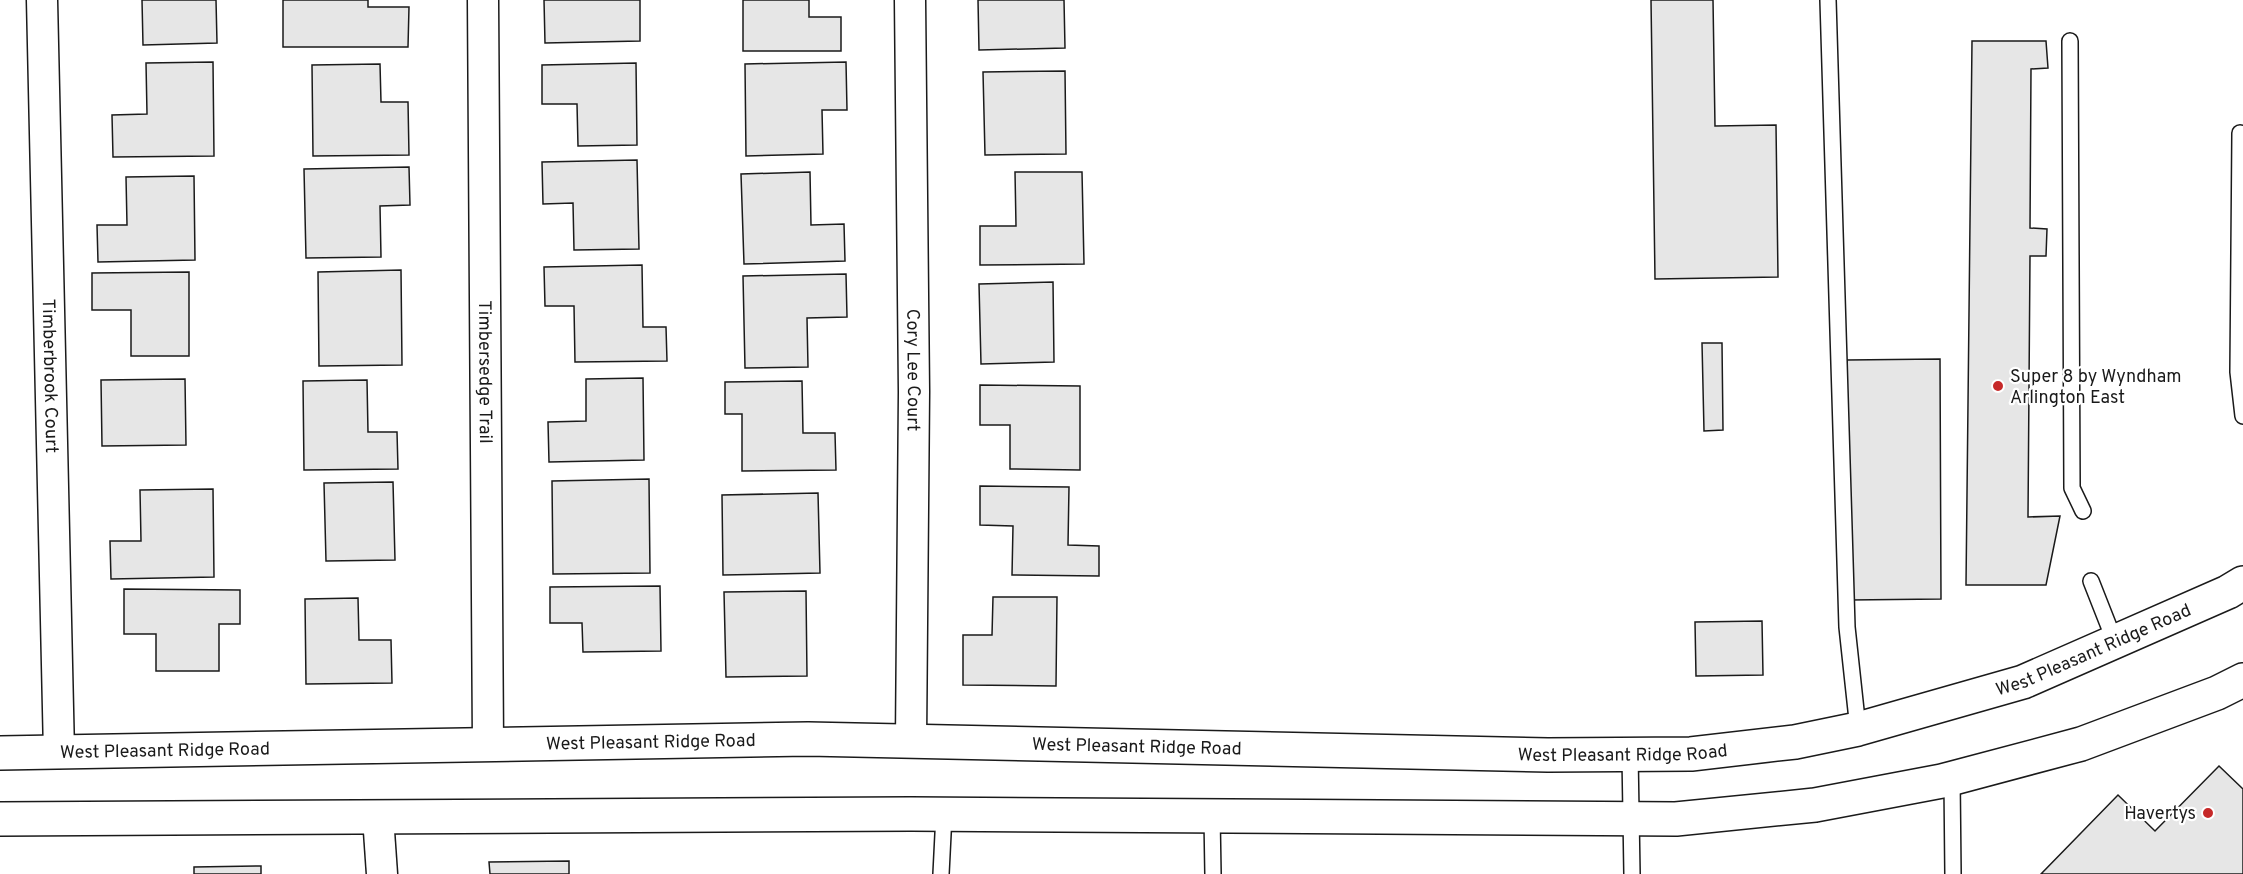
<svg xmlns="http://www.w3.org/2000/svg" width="2243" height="874" viewBox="0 0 2243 874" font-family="Overpass,sans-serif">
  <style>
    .building { fill: #e6e6e6; stroke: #1a1a1a; stroke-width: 1.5 }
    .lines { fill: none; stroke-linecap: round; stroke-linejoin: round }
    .lane-casing { stroke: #1a1a1a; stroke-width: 18 }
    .street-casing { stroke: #1a1a1a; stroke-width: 33 }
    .secondary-casing { stroke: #1a1a1a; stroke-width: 36 }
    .lane { stroke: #fff; stroke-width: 15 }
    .street { stroke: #fff; stroke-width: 30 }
    .secondary { stroke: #fff; stroke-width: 33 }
    .poi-dot { fill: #c62828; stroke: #fff; stroke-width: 2 }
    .labels { text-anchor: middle; stroke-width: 4.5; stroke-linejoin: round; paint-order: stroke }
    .street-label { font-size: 18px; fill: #1a1a1a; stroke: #fff }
    .poi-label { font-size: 18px; fill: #1a1a1a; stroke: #fff; text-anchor: start }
  </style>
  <rect width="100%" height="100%" fill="#fff"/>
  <g class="building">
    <polygon points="142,0 216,0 217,43 143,45"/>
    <polygon points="283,0 368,0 368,7 409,7 408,47 283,47"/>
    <polygon points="544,0 640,0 640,41 545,43"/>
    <polygon points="743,0 809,0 809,17 841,17 841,51 743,51"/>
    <polygon points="978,0 1064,0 1065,48 979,50"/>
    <polygon points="1651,0 1713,0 1715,126 1776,125 1778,277 1655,279"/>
    <polygon points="1972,41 2046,41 2048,68 2031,69 2030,228 2047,229 2046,256 2030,256 2028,517 2060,516 2046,585 1966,585"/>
    <polygon points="213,62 214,156 113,157 112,115 147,114 146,63"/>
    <polygon points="846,62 847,110 822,110 823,154 746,156 745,64"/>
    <polygon points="636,63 637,145 578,146 577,104 542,104 542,65"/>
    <polygon points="380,64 381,102 408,102 409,155 313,156 312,65"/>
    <polygon points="1065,71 1066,154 985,155 983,72"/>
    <polygon points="637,160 639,249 574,250 573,203 543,204 542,162"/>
    <polygon points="409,167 410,205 380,206 381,257 306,258 304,169"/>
    <polygon points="810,172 811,225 844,224 845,261 744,264 741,174"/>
    <polygon points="1015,172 1082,172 1084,264 980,265 980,226 1016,226"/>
    <polygon points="194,176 195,260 98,262 97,225 127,225 126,177"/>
    <polygon points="642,265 643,327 666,327 667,361 575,362 574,306 545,306 544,267"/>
    <polygon points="401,270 402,365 319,366 318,272"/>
    <polygon points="189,272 189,356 131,356 131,310 92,310 92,273"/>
    <polygon points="846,274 847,317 807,318 808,367 745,368 743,276"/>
    <polygon points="1053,282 1054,362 981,364 979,284"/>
    <polygon points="1702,343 1722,343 1723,430 1704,431"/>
    <polygon points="1940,359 1941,599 1849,600 1847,360"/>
    <polygon points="643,378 644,460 549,462 548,422 586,421 586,379"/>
    <polygon points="185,379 186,445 102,446 101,380"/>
    <polygon points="367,380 368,432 397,432 398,469 304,470 303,381"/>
    <polygon points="802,381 803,433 835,433 836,470 742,471 742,414 725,414 725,382"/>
    <polygon points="980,385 1080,386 1080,470 1010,469 1010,425 980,425"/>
    <polygon points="649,479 650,573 553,574 552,481"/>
    <polygon points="393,482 395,560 326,561 324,483"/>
    <polygon points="980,486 1069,487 1068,545 1099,546 1099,576 1012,575 1013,526 980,525"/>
    <polygon points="213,489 214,577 111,579 110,541 141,541 140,490"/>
    <polygon points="818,493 820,573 723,575 722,495"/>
    <polygon points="660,586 661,651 583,652 582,623 550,623 550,587"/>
    <polygon points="124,589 240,590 240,624 219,624 219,671 156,671 156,634 124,634"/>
    <polygon points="806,591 807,676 726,677 724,592"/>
    <polygon points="993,597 1057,597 1056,686 963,685 963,635 992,635"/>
    <polygon points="358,598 359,640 391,640 392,683 306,684 305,599"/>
    <polygon points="1762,621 1763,675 1696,676 1695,622"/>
    <polygon points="2219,766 2243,789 2243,874 2041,874 2118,795 2155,831"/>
    <polygon points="569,861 569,874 490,874 489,862"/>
    <polygon points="261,866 261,874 194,874 194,867"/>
  </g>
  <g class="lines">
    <g class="lane-casing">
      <g id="lane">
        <polyline points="1828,0 1847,627 1858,729"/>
        <polyline points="2070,41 2072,488 2083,511"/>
        <polyline points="2240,133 2238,372 2243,416"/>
        <polyline points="2091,581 2115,642"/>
        <polyline points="1630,754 1632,874"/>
        <polyline points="1952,779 1953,874"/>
        <polyline points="1212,816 1213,874"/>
        <polyline points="941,874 944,814"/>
      </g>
    </g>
    <g class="street-casing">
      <g id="street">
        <path id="s1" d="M 42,0 L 59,753"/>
        <path id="s2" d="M 483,0 L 488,744"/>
        <path id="s3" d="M 910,0 L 914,392 L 911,740"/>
        <polyline points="378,817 382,874"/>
      </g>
    </g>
    <g class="secondary-casing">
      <g id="secondary">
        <path id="s4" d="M 0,753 L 808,739 L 1548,755 L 1691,754 L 1795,742 L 1858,729 L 2023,682 L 2228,592 L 2243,583"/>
        <polyline points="0,819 911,814 1676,819 1815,805 1942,781 2081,744 2217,693 2243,680"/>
      </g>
    </g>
    <use href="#lane" class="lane"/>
    <use href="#street" class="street"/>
    <use href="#secondary" class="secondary"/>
  </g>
  <g class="poi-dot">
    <circle cx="1998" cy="386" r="6"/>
    <circle cx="2208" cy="813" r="6"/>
  </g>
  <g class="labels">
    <g class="street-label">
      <text dy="6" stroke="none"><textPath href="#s3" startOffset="370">Cory Lee Court</textPath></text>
      <text dy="6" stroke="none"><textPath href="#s2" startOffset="372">Timbersedge Trail</textPath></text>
      <text dy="6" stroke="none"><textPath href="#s1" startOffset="376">Timberbrook Court</textPath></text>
      <text dy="6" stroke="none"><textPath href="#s4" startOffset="2109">West Pleasant Ridge Road</textPath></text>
      <text dy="6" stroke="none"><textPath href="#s4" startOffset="651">West Pleasant Ridge Road</textPath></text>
      <text dy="6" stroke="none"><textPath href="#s4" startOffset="1137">West Pleasant Ridge Road</textPath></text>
      <text dy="6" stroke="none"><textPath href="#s4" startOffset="165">West Pleasant Ridge Road</textPath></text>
      <text dy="6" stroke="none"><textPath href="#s4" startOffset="1623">West Pleasant Ridge Road</textPath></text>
    </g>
    <g class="poi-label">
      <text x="2010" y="382">Super 8 by Wyndham<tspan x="2010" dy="21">Arlington East</tspan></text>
      <text x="2196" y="819" text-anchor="end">Havertys</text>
    </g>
  </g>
</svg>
